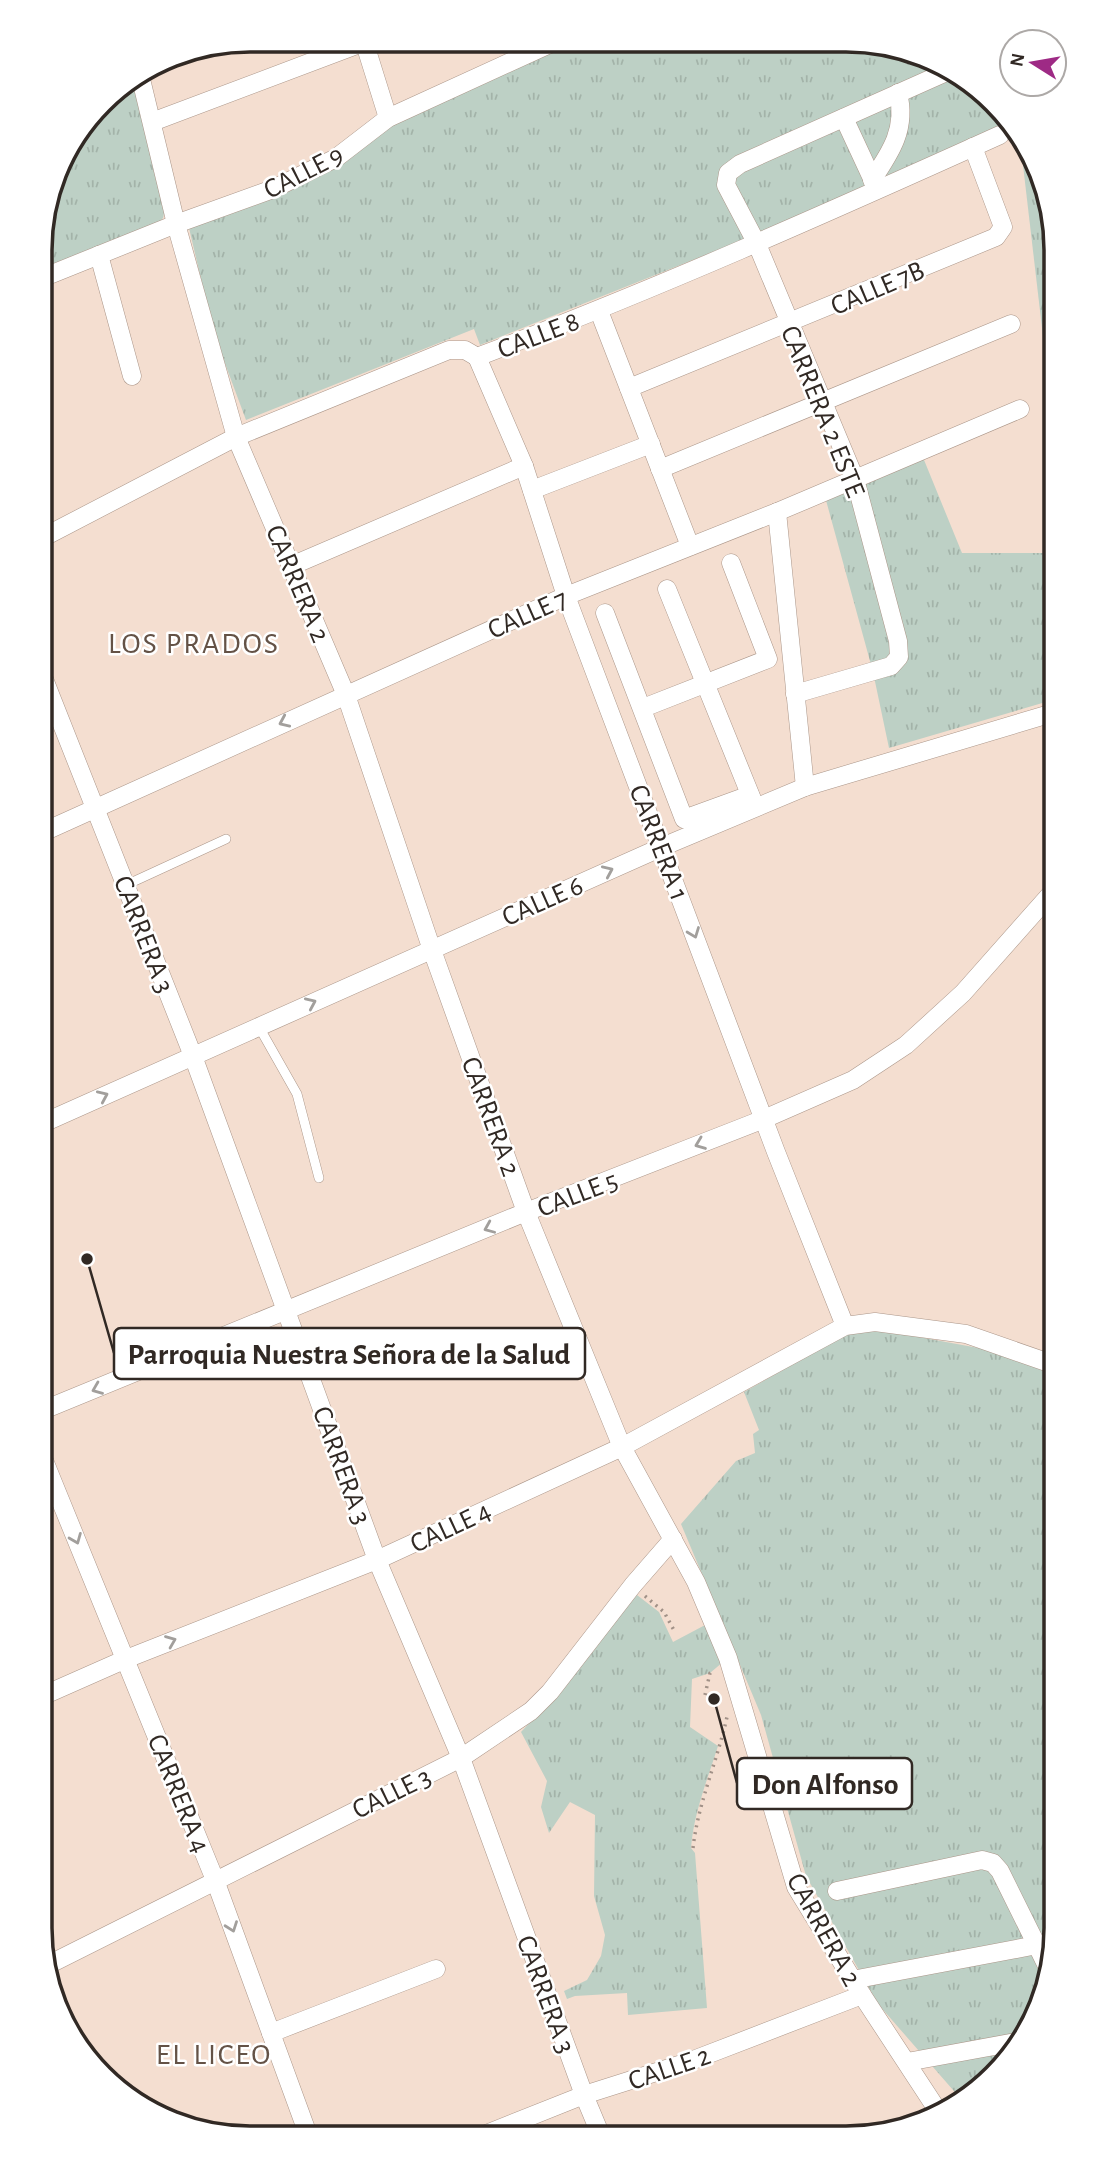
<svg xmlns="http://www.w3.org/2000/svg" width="1096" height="2179" viewBox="0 0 1096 2179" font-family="'Alegreya Sans',sans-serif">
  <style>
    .grass { fill: url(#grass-tufts) }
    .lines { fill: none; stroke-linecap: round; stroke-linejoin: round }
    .lane-casing { stroke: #ab9689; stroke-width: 10 }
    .street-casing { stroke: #ab9689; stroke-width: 19 }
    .path { stroke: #a19187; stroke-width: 3.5; stroke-dasharray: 2 5; stroke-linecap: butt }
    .lane { stroke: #fff; stroke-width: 9 }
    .street { stroke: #fff; stroke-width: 18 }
    .oneway { stroke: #a29f9c }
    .labels { text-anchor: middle; stroke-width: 5; stroke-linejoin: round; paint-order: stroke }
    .street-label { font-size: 28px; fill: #312924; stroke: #fff }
    .neighbourhood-label { font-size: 30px; letter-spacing: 2px; fill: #645246; stroke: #fff }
    .rim { fill: none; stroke: #312924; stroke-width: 3.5 }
    .leader { fill: none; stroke: #312924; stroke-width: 2.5 }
    .callout-dot { fill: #312924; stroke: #fff; stroke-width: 2.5 }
    .callout { fill: #fff; stroke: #312924; stroke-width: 2.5 }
    .callout-label { font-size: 30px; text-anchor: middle; font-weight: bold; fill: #312924 }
  </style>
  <defs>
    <pattern id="grass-tufts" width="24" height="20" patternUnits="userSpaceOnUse" patternTransform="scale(1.75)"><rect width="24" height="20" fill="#bdd0c5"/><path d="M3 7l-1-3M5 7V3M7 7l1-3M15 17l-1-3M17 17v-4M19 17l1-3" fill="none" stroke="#a3b3a9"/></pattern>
  </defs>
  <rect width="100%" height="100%" fill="#f4ded0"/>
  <g class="grass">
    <polygon points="566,42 886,44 984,92 1011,133 480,345 474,329 246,420 214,334 189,228 390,125"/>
    <polygon points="133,80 165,209 163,218 157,225 42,268 42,224 62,157 112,93"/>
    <polygon points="1021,148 1045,183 1056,251 1056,405 1051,405"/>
    <polygon points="922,455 962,553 1056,553 1056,699 889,748 873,672 824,493"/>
    <polygon points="870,1328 1028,1357 1055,1373 1055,1942 1040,2008 1012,2057 965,2100 960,2098 878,2004 806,1876 761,1715 681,1524 736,1461 755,1453 753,1434 759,1430 744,1392 841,1337"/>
    <path d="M 637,1595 L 659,1612 L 673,1642 L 707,1624 L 723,1662 L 710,1673 L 692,1679 L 690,1727 L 718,1746 C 707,1781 694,1812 691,1848 L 695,1853 L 707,2008 L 628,2015 L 627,1993 L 575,1996 L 567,1999 L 564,1991 L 587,1980 L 601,1956 L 605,1935 L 594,1896 L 595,1815 L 570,1802 L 549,1833 L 541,1807 L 547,1781 L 521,1732 C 563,1689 598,1640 637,1595 Z"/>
  </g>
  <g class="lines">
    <g class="lane-casing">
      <g id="lane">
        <polyline points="126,885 226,839"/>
        <polyline points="259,1027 297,1094 319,1178"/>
      </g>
    </g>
    <g class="street-casing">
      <g id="street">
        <polyline points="364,41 388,118"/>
        <polyline points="140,75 176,224 236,437 346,695 432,950 526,1212 622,1447 696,1582 728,1658 796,1887 862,1995 940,2114"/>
        <polyline points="844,118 876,187"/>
        <polyline points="152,122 367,41"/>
        <path d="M 872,180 C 891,152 907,128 898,93"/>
        <polyline points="99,255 132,376"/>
        <polyline points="42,278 176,224 273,189 336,158 388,118 554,42"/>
        <polyline points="599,311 690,546"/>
        <polyline points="477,357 524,466 566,596 776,1152 845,1326"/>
        <path d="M 477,357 C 654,290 827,213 1000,135"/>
        <polyline points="629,388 996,237 1003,227 973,147"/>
        <polyline points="660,469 1011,324"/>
        <polyline points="532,490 651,444"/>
        <polyline points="777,512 805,787"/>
        <polyline points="42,538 236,437 449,350 465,350 477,357"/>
        <polyline points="291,566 524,466"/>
        <polyline points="667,589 754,804"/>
        <polyline points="605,613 684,819 750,795"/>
        <polyline points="42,674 193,1056 377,1560 461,1758 584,2095 602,2138"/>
        <polyline points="795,694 891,666 899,657 898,641 855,479 757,244 726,185 728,173 740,164 944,73"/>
        <polyline points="643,708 768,659 731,563"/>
        <polyline points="41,833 566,596 777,512 1020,409"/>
        <polyline points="41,1124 662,847 805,787 1056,712"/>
        <polyline points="41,1411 526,1212 764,1119 853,1080 906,1045 963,993 1056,888"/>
        <polyline points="41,1453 215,1880 309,2137"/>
        <polyline points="40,1697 126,1659 377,1560 622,1447 845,1326 875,1322 966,1334 1055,1365"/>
        <polyline points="837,1891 982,1860 993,1863 1000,1871 1049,1970"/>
        <polyline points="46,1966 461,1758 531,1711 550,1692 633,1585 673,1539"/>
        <polyline points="852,1980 1037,1945"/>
        <polyline points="271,2033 436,1969"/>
        <polyline points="907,2062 1021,2041"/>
        <polyline points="476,2138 584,2095 688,2062 862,1995"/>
      </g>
    </g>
    <g class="path">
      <polyline points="645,1596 664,1612 675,1632"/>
      <polyline points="705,1695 710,1673 713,1671"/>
      <path d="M 693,1848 C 698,1803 717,1762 727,1717"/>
    </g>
    <use href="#lane" class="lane"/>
    <use href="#street" class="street"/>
  </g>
  <defs><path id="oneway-chevron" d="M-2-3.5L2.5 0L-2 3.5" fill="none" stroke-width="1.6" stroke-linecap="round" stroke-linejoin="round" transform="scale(1.75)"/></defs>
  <g class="oneway">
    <use href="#oneway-chevron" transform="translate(284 722) rotate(156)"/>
    <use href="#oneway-chevron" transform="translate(608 871) rotate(-24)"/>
    <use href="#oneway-chevron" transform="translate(694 933) rotate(69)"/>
    <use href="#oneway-chevron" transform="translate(311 1003) rotate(-24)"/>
    <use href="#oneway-chevron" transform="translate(103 1096) rotate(-24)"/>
    <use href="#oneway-chevron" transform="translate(700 1144) rotate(159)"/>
    <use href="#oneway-chevron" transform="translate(489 1228) rotate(157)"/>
    <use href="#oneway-chevron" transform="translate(97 1389) rotate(158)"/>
    <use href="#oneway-chevron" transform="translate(76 1539) rotate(68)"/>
    <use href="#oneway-chevron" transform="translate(171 1641) rotate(-22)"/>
    <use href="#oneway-chevron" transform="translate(232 1927) rotate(70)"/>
  </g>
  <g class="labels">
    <g class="street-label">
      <text transform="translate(303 171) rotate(-27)" y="10">CALLE 9</text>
      <text transform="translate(877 287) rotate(-23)" y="10">CALLE 7B</text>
      <text transform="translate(538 334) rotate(-21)" y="10">CALLE 8</text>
      <text transform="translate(824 411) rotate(68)" y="10">CARRERA 2 ESTE</text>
      <text transform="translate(299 583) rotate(67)" y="10">CARRERA 2</text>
      <text transform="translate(527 613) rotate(-24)" y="10">CALLE 7</text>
      <text transform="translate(660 842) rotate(69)" y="10">CARRERA 1</text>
      <text transform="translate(542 900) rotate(-24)" y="10">CALLE 6</text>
      <text transform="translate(145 934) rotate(69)" y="10">CARRERA 3</text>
      <text transform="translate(492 1116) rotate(70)" y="10">CARRERA 2</text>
      <text transform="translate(577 1193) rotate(-21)" y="10">CALLE 5</text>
      <text transform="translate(343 1465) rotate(70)" y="10">CARRERA 3</text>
      <text transform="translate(450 1526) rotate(-25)" y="10">CALLE 4</text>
      <text transform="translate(391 1792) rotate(-26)" y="10">CALLE 3</text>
      <text transform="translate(180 1793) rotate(68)" y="10">CARRERA 4</text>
      <text transform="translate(825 1929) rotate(61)" y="10">CARRERA 2</text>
      <text transform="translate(547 1994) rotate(70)" y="10">CARRERA 3</text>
      <text transform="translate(669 2067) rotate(-19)" y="10">CALLE 2</text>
    </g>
    <g class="neighbourhood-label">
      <text x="194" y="653">LOS PRADOS</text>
      <text x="214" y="2064">EL LICEO</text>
    </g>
  </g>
  <path d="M0 0H1096V2179H0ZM250 52H846A198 198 0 0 1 1044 250V1928A198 198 0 0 1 846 2126H250A198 198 0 0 1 52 1928V250A198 198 0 0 1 250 52Z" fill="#fff" fill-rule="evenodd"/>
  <path class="rim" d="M250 52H846A198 198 0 0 1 1044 250V1928A198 198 0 0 1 846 2126H250A198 198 0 0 1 52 1928V250A198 198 0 0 1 250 52Z"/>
  <path class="leader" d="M87 1259L114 1353M714 1699L737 1783"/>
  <g class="callout-dot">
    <circle cx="87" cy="1259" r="7"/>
    <circle cx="714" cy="1699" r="7"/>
  </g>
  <g class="callout">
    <rect x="114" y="1328" width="471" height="51" rx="7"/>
    <rect x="737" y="1758" width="175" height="51" rx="7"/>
  </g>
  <g class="callout-label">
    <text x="349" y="1364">Parroquia Nuestra Señora de la Salud</text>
    <text x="825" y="1794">Don Alfonso</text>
  </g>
  <g transform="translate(1033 63) rotate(281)"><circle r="33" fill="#ffffff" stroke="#ada9a7" stroke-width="2"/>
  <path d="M0-5L12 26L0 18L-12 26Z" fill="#9e2a85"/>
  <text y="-10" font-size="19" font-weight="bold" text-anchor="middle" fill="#312924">N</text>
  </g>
</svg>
